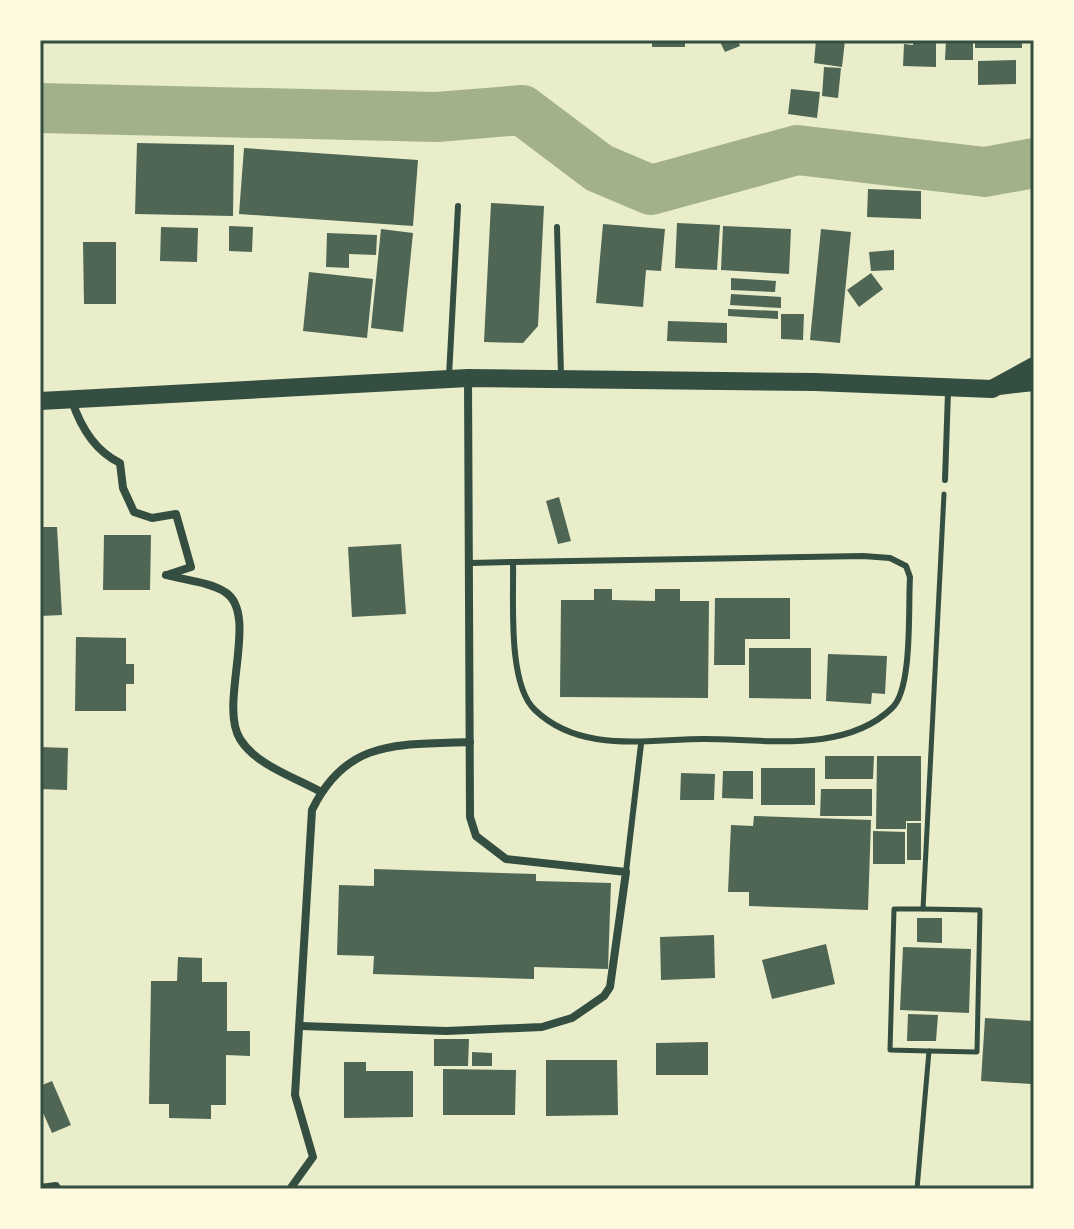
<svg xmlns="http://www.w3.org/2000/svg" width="1074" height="1229" viewBox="0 0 1074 1229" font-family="'Titillium Web',sans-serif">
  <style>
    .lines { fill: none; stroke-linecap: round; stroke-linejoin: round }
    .river { stroke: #a3b18a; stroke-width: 50 }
    .building { fill: #4f6655 }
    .path { stroke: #344e41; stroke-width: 5 }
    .service { stroke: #344e41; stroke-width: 6 }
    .minor { stroke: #344e41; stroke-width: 8 }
    .tertiary { stroke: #344e41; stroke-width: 14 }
    .primary { stroke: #344e41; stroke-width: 18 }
    .neatline { fill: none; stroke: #344e41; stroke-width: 3 }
  </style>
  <rect width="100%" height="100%" fill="#e9edc9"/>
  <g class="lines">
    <polyline class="river" points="40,108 437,117 522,110 599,168 651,190 797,150 985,172 1034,163"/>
  </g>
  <g class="building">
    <rect x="652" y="40" width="33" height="7"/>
    <polygon points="719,40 738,40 740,46 725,52"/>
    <polygon points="816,40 845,40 842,67 814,63"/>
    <polygon points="913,40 936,40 936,67 903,66 904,44 913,45"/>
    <polygon points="946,40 973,40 973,60 945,60"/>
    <rect x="975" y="40" width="47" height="8"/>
    <polygon points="1016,60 1016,84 978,85 978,61"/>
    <polygon points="824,67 841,68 838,98 822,96"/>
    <polygon points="791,89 820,92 817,118 788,114"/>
    <polygon points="137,143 234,145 233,216 135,214"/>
    <polygon points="244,148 418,160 413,226 239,214"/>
    <polygon points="868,189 921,191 921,219 867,217"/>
    <polygon points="491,203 544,206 538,326 523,343 484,342"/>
    <polygon points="677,223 720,225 717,270 675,268"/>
    <polygon points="603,224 665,229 661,271 646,270 643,307 596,303"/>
    <polygon points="229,226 253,227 252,252 229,251"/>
    <polygon points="723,226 791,229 789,274 721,270"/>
    <polygon points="161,227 198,228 197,262 160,261"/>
    <polygon points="381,229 413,233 403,332 371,328"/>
    <polygon points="821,229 851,232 840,343 810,340"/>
    <polygon points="327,233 377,235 376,255 349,254 349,268 326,267"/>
    <polygon points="83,242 116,242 116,304 84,304"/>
    <polygon points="894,250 894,270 871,271 869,252"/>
    <polygon points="309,272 373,279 367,338 303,331"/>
    <polygon points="871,273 883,289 859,307 847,290"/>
    <polygon points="731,278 776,281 775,292 731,290"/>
    <polygon points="731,294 781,297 781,308 730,305"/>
    <polygon points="728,309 778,311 778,319 728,316"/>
    <polygon points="781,314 804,314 803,340 781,339"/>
    <polygon points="668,321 727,323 727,343 667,341"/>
    <polygon points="559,497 571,541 558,544 546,501"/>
    <polygon points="40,527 57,527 62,615 40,616"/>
    <polygon points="104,535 151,535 150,590 103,590"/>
    <polygon points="401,544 406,614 352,617 348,547"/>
    <polygon points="594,589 612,589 612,600 655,601 655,589 680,589 680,601 709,601 708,698 560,697 561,600 594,600"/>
    <polygon points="715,598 790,598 790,639 745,639 745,665 714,665"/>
    <polygon points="76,637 126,638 126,664 134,664 134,684 126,684 126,711 75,711"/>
    <polygon points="749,648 811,648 811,699 749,698"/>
    <polygon points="828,654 887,656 885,694 872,693 871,704 826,701"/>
    <polygon points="40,747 68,748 67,790 40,789"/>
    <polygon points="825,756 874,756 873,779 825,779"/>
    <polygon points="877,756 921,756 921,821 906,821 906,829 876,829"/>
    <rect x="761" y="768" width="54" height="37"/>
    <polygon points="723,771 753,771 753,799 722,798"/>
    <polygon points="681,773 715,774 714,800 680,800"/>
    <polygon points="821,789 872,789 872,816 820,816"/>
    <polygon points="754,816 871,820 868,910 749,906 749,892 728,892 731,825 753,826"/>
    <rect x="907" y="823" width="14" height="37"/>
    <polygon points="873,831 905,832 905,864 873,864"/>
    <polygon points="374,869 536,874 536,881 611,883 608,969 534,967 534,979 373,974 374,956 337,955 339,885 374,886"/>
    <polygon points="917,918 942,918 942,943 917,942"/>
    <polygon points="714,935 715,978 661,980 660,937"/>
    <polygon points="826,944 835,984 772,999 762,960"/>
    <polygon points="903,947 971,949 969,1013 900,1010"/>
    <polygon points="178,957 202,958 202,982 227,982 227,1031 250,1031 250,1056 226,1055 226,1105 211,1105 211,1119 169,1118 169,1104 149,1104 151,981 177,981"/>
    <polygon points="908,1014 938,1015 936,1041 907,1041"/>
    <polygon points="985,1018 1034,1021 1031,1084 981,1081"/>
    <polygon points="434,1039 469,1039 468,1066 434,1066"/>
    <polygon points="708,1042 708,1075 656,1075 656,1043"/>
    <polygon points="472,1052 492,1053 492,1066 472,1066"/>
    <polygon points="546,1060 617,1060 618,1115 546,1116"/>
    <polygon points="344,1062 366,1062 366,1071 413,1071 413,1117 344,1118"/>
    <polygon points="443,1069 516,1070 515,1115 443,1115"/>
    <polygon points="52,1081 71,1125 52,1133 40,1106 40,1086"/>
  </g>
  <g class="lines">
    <g class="path">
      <polyline points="923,909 980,910 977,1052 929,1051"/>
      <polyline points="917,1189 929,1051 890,1050 894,909 923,909 944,494"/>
    </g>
    <g class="service">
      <polyline points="557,227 561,375"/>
      <polyline points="449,376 458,206"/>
      <polyline points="945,480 948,392"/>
      <path d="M 471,563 L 513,562 L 863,556 L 890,558 L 906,566 L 910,577 C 908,607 913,689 892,708 C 845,754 763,739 704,739 C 647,739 581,754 535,710 C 507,684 514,598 513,562"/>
      <polyline points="626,872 641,744"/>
    </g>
    <g class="minor">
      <path d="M 72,401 C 81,428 95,451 120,463 L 123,488 L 134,512 L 152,518 L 176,514 L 191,567 L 167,575"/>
      <path d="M 166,575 C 184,580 210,582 225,592 C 260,614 218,704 240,739 C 256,765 294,777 321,792"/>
      <polyline points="301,1026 446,1031 542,1027 572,1018 604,996 610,987 626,872 506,859 476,836 470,817 468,379"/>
      <polyline points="40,1188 56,1186 57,1189"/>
      <path d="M 290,1189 L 313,1157 L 295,1095 L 312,810 C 347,738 399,745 470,742"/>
    </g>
    <polyline class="tertiary" points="999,388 1034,384"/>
    <polyline class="primary" points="40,401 468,378 815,382 992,389 1034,366"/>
  </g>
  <rect width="1074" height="1229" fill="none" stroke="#fefae0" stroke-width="84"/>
  <rect x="42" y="42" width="990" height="1145" class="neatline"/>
</svg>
